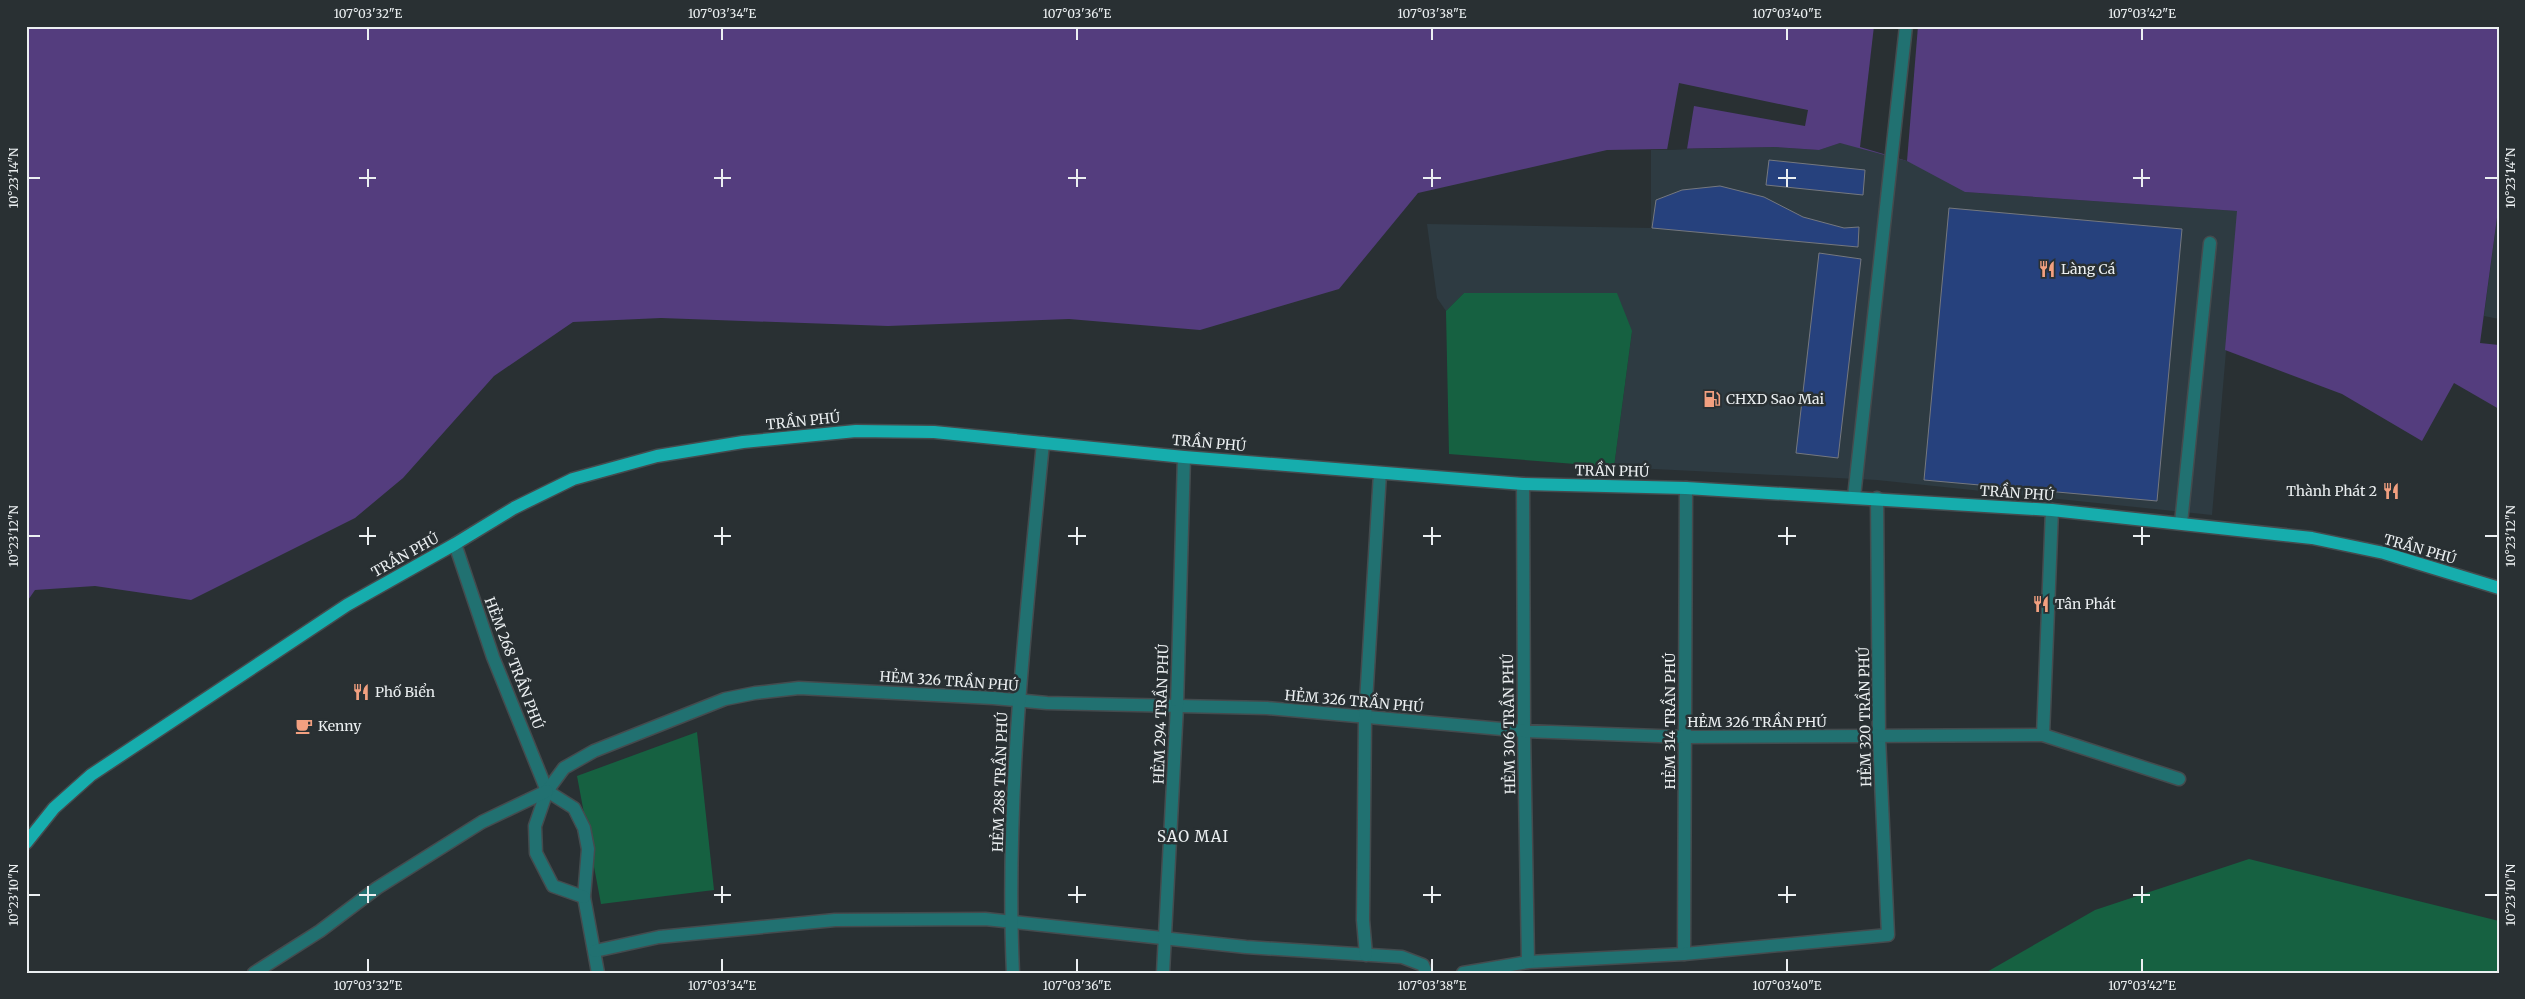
<svg xmlns="http://www.w3.org/2000/svg" width="2525" height="999" viewBox="0 0 2525 999" font-family="Merriweather,serif">
  <style>
    .built { fill: #2e3b42 }
    .green { fill: #166141 }
    .water { fill: #543d7e }
    .pier { fill: #293033 }
    .building { fill: #26417d; stroke: #75787f }
    .lines { fill: none; stroke-linecap: round; stroke-linejoin: round }
    .lane-casing { stroke: #444b4e; stroke-width: 15 }
    .street-casing { stroke: #444b4e; stroke-width: 15 }
    .primary-casing { stroke: #444b4e; stroke-width: 15 }
    .lane { stroke: #217171; stroke-width: 12 }
    .street { stroke: #217171; stroke-width: 12 }
    .primary { stroke: #16adad; stroke-width: 12 }
    .ticks { fill: none; stroke: #ebeff1; stroke-width: 2 }
    .labels { text-anchor: middle; stroke-width: 5; stroke-linejoin: round; paint-order: stroke }
    .poi-label { font-size: 14px; fill: #ebeff1; stroke: #293033; text-anchor: start }
    .street-label { font-size: 14px; fill: #ebeff1; stroke: #293033 }
    .neighbourhood-label { font-size: 15px; letter-spacing: 1px; fill: #ebeff1; stroke: #293033 }
    .neatline { fill: none; stroke: #ebeff1; stroke-width: 2 }
    .ticks-label { font-size: 12px; text-anchor: middle; fill: #ebeff1 }
  </style>
  <rect width="100%" height="100%" fill="#293033"/>
  <g class="built">
    <polygon points="1874,26 1965,192 2238,211 2212,515 1877,480 1614,467 1632,331 1464,293 1446,311 1437,298 1427,224 1651,228 1651,150 1775,147 1819,150 1840,143 1860,147"/>
    <polygon points="2499,203 2499,319 2484,316"/>
  </g>
  <g class="green">
    <polygon points="1464,293 1617,293 1632,331 1614,467 1449,454 1446,311"/>
    <polygon points="697,732 714,890 601,904 577,776"/>
    <polygon points="2249,859 2499,921 2499,973 1985,973 2095,910"/>
  </g>
  <polygon class="water" points="26,26 2499,26 2499,203 2480,343 2499,345 2499,409 2454,383 2422,441 2342,394 2225,350 2237,211 1965,192 1907,161 1840,143 1819,150 1775,147 1607,150 1418,193 1339,289 1200,330 1069,319 888,326 661,318 573,322 494,376 403,478 355,518 191,600 95,586 35,590 26,603"/>
  <g class="pier">
    <polygon points="1874,26 1918,26 1907,161 1860,147"/>
    <polygon points="1679,83 1808,110 1805,126 1694,106 1687,149 1667,150"/>
  </g>
  <g class="building">
    <polygon points="1769,160 1865,170 1863,195 1766,185"/>
    <polygon points="1720,186 1764,197 1803,217 1844,228 1859,227 1858,247 1652,228 1656,200 1682,190"/>
    <polygon points="1949,208 2182,229 2157,501 1924,480"/>
    <polygon points="1819,253 1861,259 1838,458 1796,453"/>
  </g>
  <g class="lines">
    <g class="lane-casing">
      <g id="lane">
        <polyline points="1854,497 1906,26"/>
        <polyline points="2181,523 2210,243"/>
        <polyline points="1684,954 1686,488"/>
        <polyline points="1463,973 1528,962 1684,954 1888,935 1879,737 1877,498"/>
      </g>
    </g>
    <g class="street-casing">
      <g id="street">
        <polyline points="1523,484 1524,731 1528,962"/>
        <polyline points="455,544 493,657 547,791 574,808 584,828 588,849 584,897 598,973"/>
        <polyline points="2043,735 2052,510"/>
        <polyline points="584,897 553,886 536,853 535,826 547,791 564,768 594,751 725,699 755,693 799,688 993,698 1047,703 1267,708 1524,731 1685,737 2043,735 2179,779"/>
        <polyline points="595,951 659,937 835,920 985,919 1246,947 1402,957 1423,965 1426,973"/>
        <polyline points="1366,955 1363,920 1365,718 1380,473"/>
        <polyline points="254,973 320,931 377,888 482,822 547,791"/>
        <path d="M 1013,973 C 1005,796 1026,619 1043,443"/>
        <polyline points="1163,973 1177,706 1184,457"/>
      </g>
    </g>
    <g class="primary-casing">
      <polyline id="primary" points="26,843 54,808 91,775 347,605 455,544 514,508 573,479 657,456 743,442 856,431 934,432 1184,457 1523,484 1686,488 2052,510 2312,538 2384,553 2499,588"/>
    </g>
    <use href="#lane" class="lane"/>
    <use href="#street" class="street"/>
    <use href="#primary" class="primary"/>
  </g>
  <path class="ticks" d="M 368,28 L 368,40M 722,28 L 722,40M 1077,28 L 1077,40M 1432,28 L 1432,40M 1787,28 L 1787,40M 2142,28 L 2142,40M 368,169 L 368,187M 722,169 L 722,187M 1077,169 L 1077,187M 1432,169 L 1432,187M 1787,169 L 1787,187M 2142,169 L 2142,187M 28,178 L 40,178M 359,178 L 376,178M 714,178 L 731,178M 1068,178 L 1086,178M 1423,178 L 1441,178M 1778,178 L 1796,178M 2133,178 L 2150,178M 2485,178 L 2498,178M 368,527 L 368,545M 722,527 L 722,545M 1077,527 L 1077,545M 1432,527 L 1432,545M 1787,527 L 1787,545M 2142,527 L 2142,545M 28,536 L 40,536M 359,536 L 376,536M 714,536 L 731,536M 1068,536 L 1086,536M 1423,536 L 1441,536M 1778,536 L 1796,536M 2133,536 L 2150,536M 2485,536 L 2498,536M 368,886 L 368,903M 722,886 L 722,903M 1077,886 L 1077,903M 1432,886 L 1432,903M 1787,886 L 1787,903M 2142,886 L 2142,903M 28,895 L 40,895M 359,895 L 376,895M 714,895 L 731,895M 1068,895 L 1086,895M 1423,895 L 1441,895M 1778,895 L 1796,895M 2133,895 L 2150,895M 2485,895 L 2498,895M 368,959 L 368,972M 722,959 L 722,972M 1077,959 L 1077,972M 1432,959 L 1432,972M 1787,959 L 1787,972M 2142,959 L 2142,972"/>
  <defs>
    <g id="restaurant-bare" transform="scale(1.35)"><path d="M-5-6h1v4h1v-4h1v4h1v-4h1v5L-1.5 .5V6h-2V.5L-5-1ZM5-6V6H3V1.5H1.5Q1.5-4 5-6Z" fill="#f2a080" stroke="#293033" stroke-width="2.5" paint-order="stroke"/></g>
    <g id="fuel-bare" transform="scale(1.35)"><path d="M-5.5-6h7V0h2V4h1.3V-2.5L3-4.5l.8-.8L6-3V5H2.5V1h-1V6h-7ZM-4.2-4.7v3.2H.2V-4.7Z" fill="#f2a080" stroke="#293033" stroke-width="2.5" paint-order="stroke"/></g>
    <g id="cafe-bare" transform="scale(1.35)"><path d="M-5.5-4.5H6V0H3Q3 3.5 0 3.5H-2.5Q-5.5 3.5-5.5 0ZM3-3.2v2h1.7v-2ZM-6 4.5H4V6H-6Z" fill="#f2a080" stroke="#293033" stroke-width="2.5" paint-order="stroke"/></g>
  </defs>
  <g fill-rule="evenodd">
    <use href="#restaurant-bare" x="2047" y="269"/>
    <use href="#fuel-bare" x="1712" y="399"/>
    <use href="#restaurant-bare" x="2391" y="491"/>
    <use href="#restaurant-bare" x="2041" y="604"/>
    <use href="#restaurant-bare" x="361" y="692"/>
    <use href="#cafe-bare" x="304" y="726"/>
  </g>
  <g class="labels">
    <g class="poi-label">
      <text x="2061" y="274">Làng Cá</text>
      <text x="1726" y="404">CHXD Sao Mai</text>
      <text x="2377" y="496" text-anchor="end">Thành Phát 2</text>
      <text x="2055" y="609">Tân Phát</text>
      <text x="375" y="697">Phố Biển</text>
      <text x="318" y="731">Kenny</text>
    </g>
    <g class="street-label">
      <text transform="translate(803 421) rotate(-6)" y="5">TRẦN PHÚ</text>
      <text transform="translate(1209 443) rotate(5)" y="5">TRẦN PHÚ</text>
      <text transform="translate(1612 471) rotate(1)" y="5">TRẦN PHÚ</text>
      <text transform="translate(2017 493) rotate(4)" y="5">TRẦN PHÚ</text>
      <text transform="translate(2420 549) rotate(16)" y="5">TRẦN PHÚ</text>
      <text transform="translate(405 555) rotate(-29)" y="5">TRẦN PHÚ</text>
      <text transform="translate(514 663) rotate(69)" y="5">HẺM 268 TRẦN PHÚ</text>
      <text transform="translate(949 681) rotate(4)" y="5">HẺM 326 TRẦN PHÚ</text>
      <text transform="translate(1354 701) rotate(5)" y="5">HẺM 326 TRẦN PHÚ</text>
      <text transform="translate(1161 714) rotate(-88)" y="5">HẺM 294 TRẦN PHÚ</text>
      <text transform="translate(1865 717) rotate(-91)" y="5">HẺM 320 TRẦN PHÚ</text>
      <text transform="translate(1670 721) rotate(-90)" y="5">HẺM 314 TRẦN PHÚ</text>
      <text x="1757" y="727">HẺM 326 TRẦN PHÚ</text>
      <text transform="translate(1509 724) rotate(-91)" y="5">HẺM 306 TRẦN PHÚ</text>
      <text transform="translate(1000 782) rotate(-88)" y="5">HẺM 288 TRẦN PHÚ</text>
    </g>
    <g class="neighbourhood-label">
      <text x="1193" y="842">SAO MAI</text>
    </g>
  </g>
  <rect width="2525" height="999" fill="none" stroke="#293033" stroke-width="55"/>
  <rect x="28" y="28" width="2470" height="944" class="neatline"/>
  <g class="ticks-label">
    <text x="368" y="18">107°03'32"E</text>
    <text x="722" y="18">107°03'34"E</text>
    <text x="1077" y="18">107°03'36"E</text>
    <text x="1432" y="18">107°03'38"E</text>
    <text x="1787" y="18">107°03'40"E</text>
    <text x="2142" y="18">107°03'42"E</text>
    <text transform="translate(14 178) rotate(-90)" y="4">10°23'14"N</text>
    <text transform="translate(2511 178) rotate(-90)" y="4">10°23'14"N</text>
    <text transform="translate(14 536) rotate(-90)" y="4">10°23'12"N</text>
    <text transform="translate(2511 536) rotate(-90)" y="4">10°23'12"N</text>
    <text transform="translate(14 895) rotate(-90)" y="4">10°23'10"N</text>
    <text transform="translate(2511 895) rotate(-90)" y="4">10°23'10"N</text>
    <text x="368" y="990">107°03'32"E</text>
    <text x="722" y="990">107°03'34"E</text>
    <text x="1077" y="990">107°03'36"E</text>
    <text x="1432" y="990">107°03'38"E</text>
    <text x="1787" y="990">107°03'40"E</text>
    <text x="2142" y="990">107°03'42"E</text>
  </g>
</svg>
